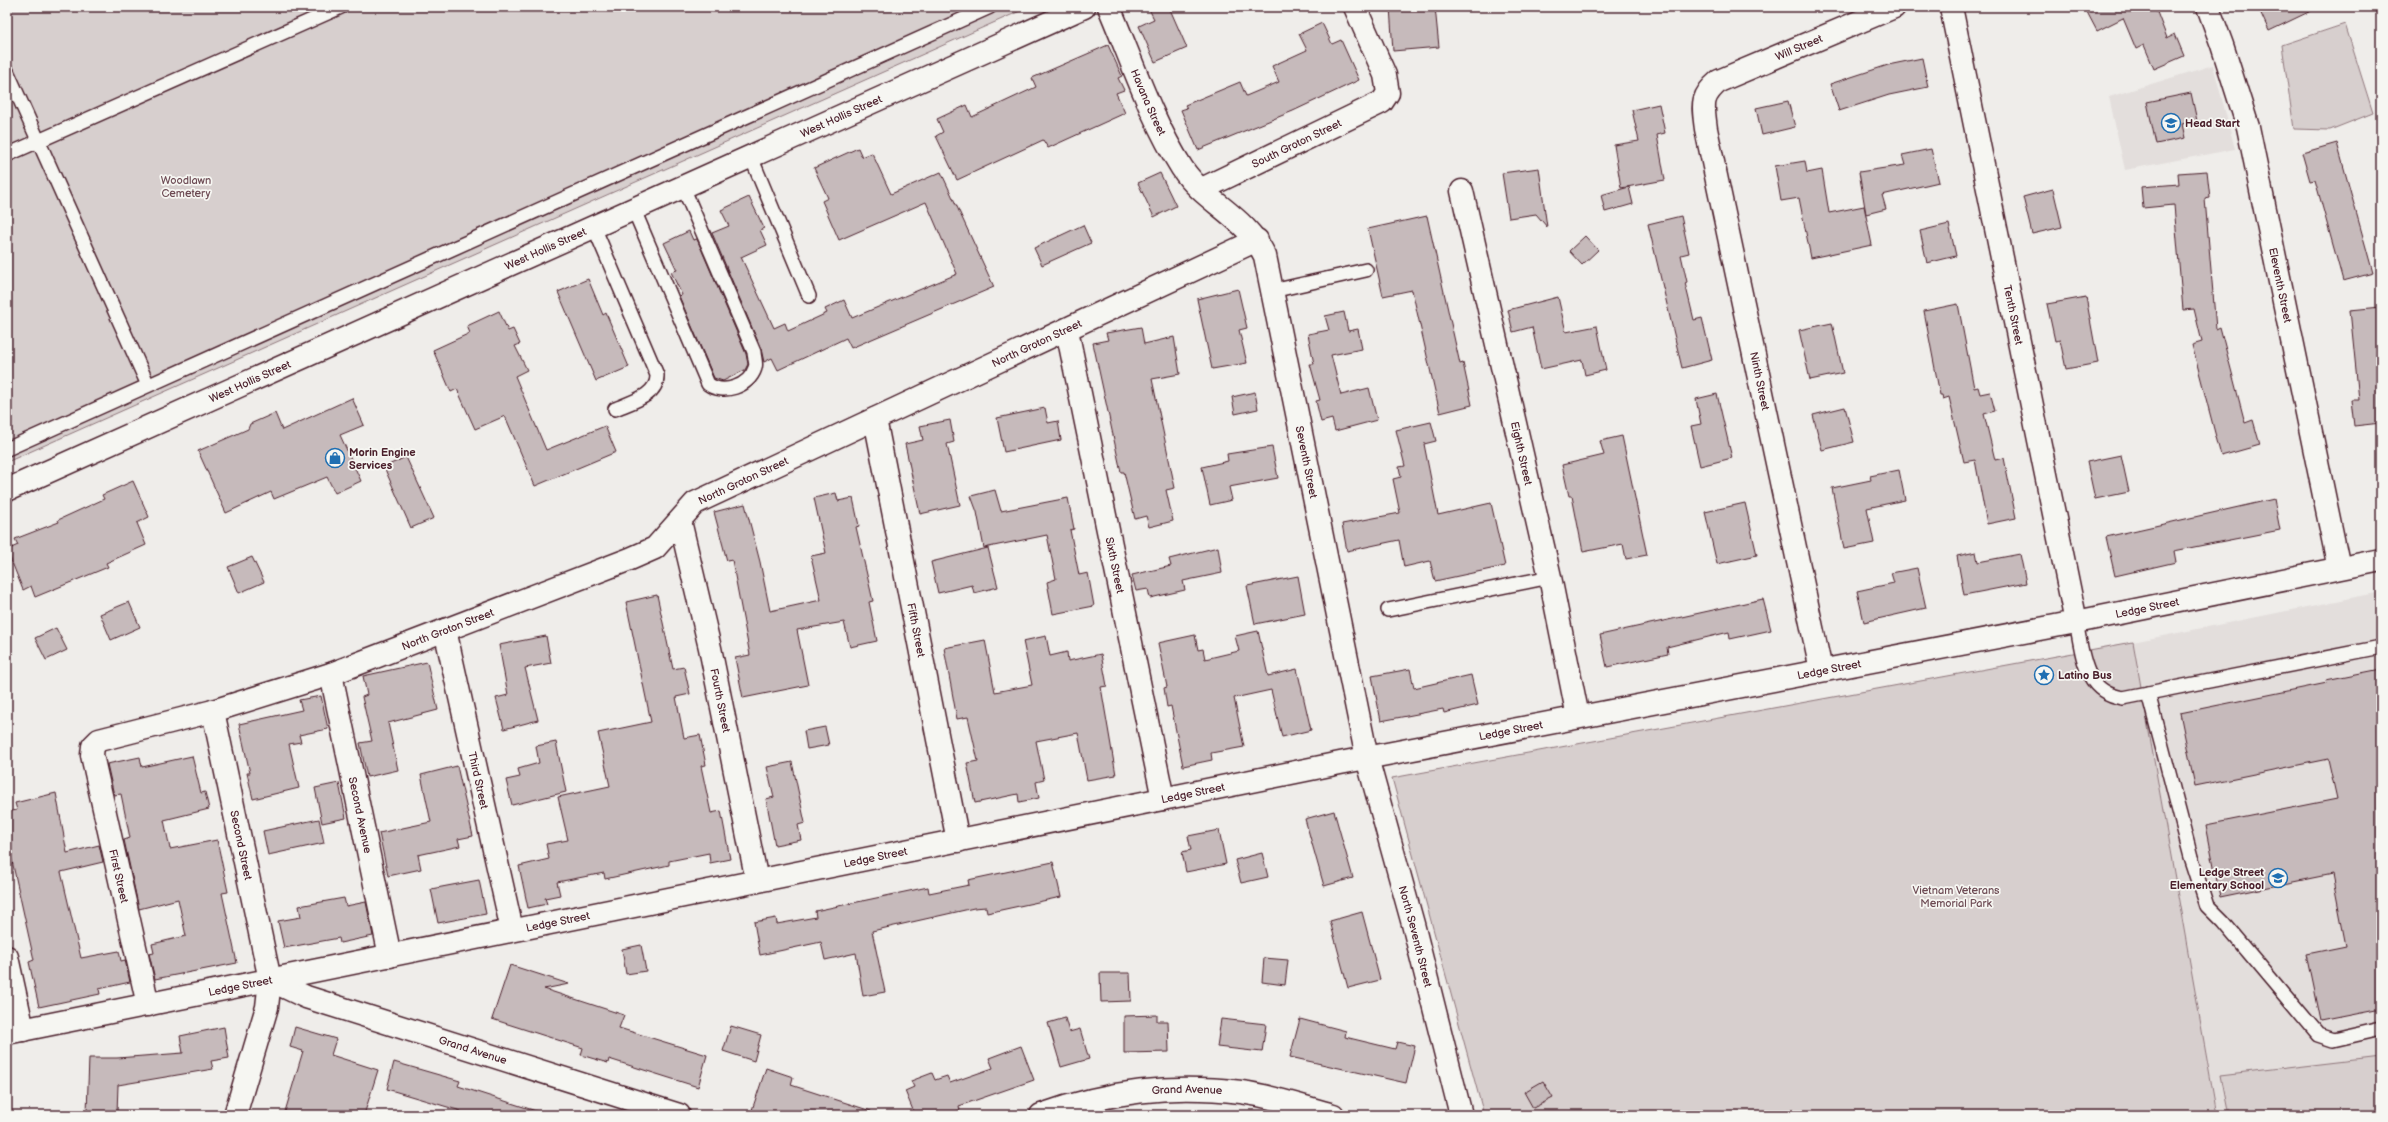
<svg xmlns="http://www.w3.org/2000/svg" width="2388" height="1122" viewBox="0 0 2388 1122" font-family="'Balsamiq Sans',sans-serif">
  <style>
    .built { fill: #e3dedc }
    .green { fill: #d7cfce; stroke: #90777c }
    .building { fill: #c6babb; stroke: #4a1f2b }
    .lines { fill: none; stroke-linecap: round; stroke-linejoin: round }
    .lane-casing { stroke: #4a1f2b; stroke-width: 16 }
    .street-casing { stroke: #4a1f2b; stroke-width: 25 }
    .secondary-casing { stroke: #4a1f2b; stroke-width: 25 }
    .primary-casing { stroke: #4a1f2b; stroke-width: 25 }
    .lane { stroke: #f6f6f2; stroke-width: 13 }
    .street { stroke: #f6f6f2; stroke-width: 22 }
    .secondary { stroke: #f6f6f2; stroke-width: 22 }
    .primary { stroke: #f6f6f2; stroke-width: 22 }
    .labels { text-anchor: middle; stroke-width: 3.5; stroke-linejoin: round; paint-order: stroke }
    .street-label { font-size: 11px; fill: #4a1f2b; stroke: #f6f6f2 }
    .poi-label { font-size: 11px; font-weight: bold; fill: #4a1f2b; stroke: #f6f6f2; text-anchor: start }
    .park-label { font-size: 11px; fill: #6d4b54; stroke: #f6f6f2 }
  </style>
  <rect width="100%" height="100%" fill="#efedea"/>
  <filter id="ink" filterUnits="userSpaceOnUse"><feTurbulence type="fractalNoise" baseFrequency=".025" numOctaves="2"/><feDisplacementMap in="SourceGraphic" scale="8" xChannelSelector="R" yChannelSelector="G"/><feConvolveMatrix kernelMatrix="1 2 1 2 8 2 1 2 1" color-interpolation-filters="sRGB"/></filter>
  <g filter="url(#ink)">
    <g class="built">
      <polygon points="2213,65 2235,149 2125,170 2109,97"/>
      <polygon points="2381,592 2381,1115 2217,1115 2133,642"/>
    </g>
    <g class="green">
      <polygon points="7,7 1029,7 7,462"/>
      <polygon points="2345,24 2373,113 2330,130 2294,129 2282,45"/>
      <polygon points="2133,642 2217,1115 1484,1115 1392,778"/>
      <polygon points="2381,1056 2381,1115 2228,1115 2220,1075"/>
    </g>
    <g class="building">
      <polygon points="1148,7 1169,7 1187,48 1155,62 1139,26 1154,19"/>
      <polygon points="1390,7 1435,7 1439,47 1393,51"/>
      <polygon points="2098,7 2155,7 2167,38 2175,34 2184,56 2154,69 2144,45 2136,49 2123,18 2097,31 2087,12"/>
      <polygon points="2258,7 2319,7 2269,31"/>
      <polygon points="1322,23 1332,44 1341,40 1359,80 1293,111 1198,150 1181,110 1187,108 1185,105 1240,82 1246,96 1279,82 1272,66 1307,50 1299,34"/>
      <polygon points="1108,45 1122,76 1118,78 1124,90 1116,93 1125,113 1048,148 1043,140 957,180 936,136 943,132 937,119 967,105 972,117 1036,87 1032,78"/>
      <polygon points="1922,58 1928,87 1889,95 1839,111 1830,84 1888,65"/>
      <polygon points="2191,93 2197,121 2182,124 2185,138 2156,144 2147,102"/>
      <polygon points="1788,101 1795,127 1762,135 1756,108"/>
      <polygon points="1659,104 1665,133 1657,135 1665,180 1621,188 1614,145 1639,141 1632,110"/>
      <polygon points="2337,143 2373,273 2343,281 2315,180 2310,181 2302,153"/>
      <polygon points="858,148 862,157 872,153 891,194 941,172 994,287 851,348 846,338 778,370 772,358 764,362 761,349 712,233 729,226 721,210 749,197 764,228 760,230 767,245 741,257 774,328 785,323 788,331 827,313 825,309 844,300 852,318 957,274 926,202 839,240 822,201 828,198 814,168"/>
      <polygon points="1931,149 1939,182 1882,195 1886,209 1866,214 1859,172 1905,165 1902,155"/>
      <polygon points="1805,161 1807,173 1822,170 1829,213 1864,206 1872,245 1811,258 1799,198 1781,201 1775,166"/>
      <polygon points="1539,168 1547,227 1536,214 1509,218 1502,173"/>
      <polygon points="2207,171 2210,198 2205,199 2216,329 2220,327 2245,423 2253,420 2260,445 2221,456 2192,345 2202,342 2194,309 2183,310 2174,205 2143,208 2141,187 2179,184 2178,173"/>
      <polygon points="1160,173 1176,206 1154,217 1138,183"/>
      <polygon points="1629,187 1633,204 1605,212 1601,195"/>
      <polygon points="2053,189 2062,227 2032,234 2023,197"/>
      <polygon points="1427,216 1460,364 1463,363 1472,405 1440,413 1412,290 1383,296 1368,229"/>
      <polygon points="1681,216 1689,253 1681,255 1687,282 1685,283 1694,320 1702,318 1712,360 1682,368 1648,224"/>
      <polygon points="1949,224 1956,256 1927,263 1920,231"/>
      <polygon points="1083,225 1091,243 1042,265 1034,248"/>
      <polygon points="689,231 693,240 697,239 746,354 748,364 745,370 723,381 714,378 679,296 682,295 671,272 677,270 664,243"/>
      <polygon points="1585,236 1598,250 1582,265 1569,251"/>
      <polygon points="588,279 603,315 606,313 629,367 596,381 558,292"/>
      <polygon points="1238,289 1247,328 1239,330 1247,363 1212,369 1197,299"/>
      <polygon points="1558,297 1566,332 1597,326 1606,370 1585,375 1582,360 1541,369 1532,327 1513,332 1508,310"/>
      <polygon points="2086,297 2098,363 2066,369 2060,340 2055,341 2047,304"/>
      <polygon points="1958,304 1974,388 1978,387 1980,394 1990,392 1995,411 1984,414 1995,460 2004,458 2016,518 1987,524 1975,460 1964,462 1949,397 1943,399 1942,395 1940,395 1924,311"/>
      <polygon points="2381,307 2381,423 2354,426 2351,400 2359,400 2350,310"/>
      <polygon points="499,311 508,331 513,329 520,344 515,346 527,370 515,376 546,450 605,426 616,452 535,486 505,416 475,429 457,389 451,392 433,350 470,333 467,326"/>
      <polygon points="1344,312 1348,331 1358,329 1362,349 1331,355 1341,395 1369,388 1377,420 1335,431 1332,419 1321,422 1316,401 1320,400 1310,364 1314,364 1308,334 1329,330 1325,316"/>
      <polygon points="1832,323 1843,373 1810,380 1799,330"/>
      <polygon points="1141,327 1144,344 1174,337 1180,374 1152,379 1175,488 1166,490 1173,521 1149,527 1146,516 1135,519 1124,472 1121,472 1093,343 1108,340 1106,333"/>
      <polygon points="1255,392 1258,409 1235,414 1232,397"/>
      <polygon points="1717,394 1732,458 1700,466 1691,426 1701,424 1696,399"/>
      <polygon points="352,398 364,425 340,435 361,481 335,493 327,477 274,499 271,492 226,513 198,451 248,429 250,424 275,413 282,430"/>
      <polygon points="1845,407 1854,442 1822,450 1813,415"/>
      <polygon points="1045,408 1048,423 1058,421 1061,440 1004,452 997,418"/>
      <polygon points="950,420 954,442 947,444 960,505 920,514 905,444 923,440 920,426"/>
      <polygon points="1431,422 1436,441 1424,444 1438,515 1491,503 1505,566 1435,581 1430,561 1404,567 1399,540 1347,551 1342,524 1400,513 1393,479 1401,477 1399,467 1405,466 1396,430"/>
      <polygon points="1622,436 1647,555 1626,559 1623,544 1583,552 1572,496 1569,496 1562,465 1604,455 1600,441"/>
      <polygon points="1272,447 1278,478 1229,487 1232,500 1210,505 1202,467 1228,461 1227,454"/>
      <polygon points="2121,455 2129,492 2095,499 2087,462"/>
      <polygon points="406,457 434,518 411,528 384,467"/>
      <polygon points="1899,470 1905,500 1867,508 1874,543 1844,549 1832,488 1871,480 1870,476"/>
      <polygon points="133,481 149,517 137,523 146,545 106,563 108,567 35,597 31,586 23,590 7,550 18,545 15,539 59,522 58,520 104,499 102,495"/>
      <polygon points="995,490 1001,511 1068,498 1074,529 1070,530 1079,575 1088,573 1094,606 1053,614 1047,582 1056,579 1047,535 984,548 977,512 971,496"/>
      <polygon points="836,493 838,501 853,498 859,526 856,527 873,601 869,602 877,641 850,647 844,622 797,630 808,685 743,698 735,658 750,655 732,560 727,561 714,512 745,504 760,562 770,611 821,600 811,556 826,553 814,498"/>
      <polygon points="2274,499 2280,530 2174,551 2176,562 2115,576 2106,537"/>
      <polygon points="1745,503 1757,555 1717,564 1705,512"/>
      <polygon points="1218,547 1222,573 1183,581 1185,590 1150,598 1148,589 1136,591 1132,575 1171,566 1169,559"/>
      <polygon points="988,548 998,587 974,593 972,585 938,593 931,562"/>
      <polygon points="1976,552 1978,562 2020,554 2026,583 1964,595 1957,556"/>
      <polygon points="252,557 264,582 239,593 228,567"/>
      <polygon points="1917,568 1926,608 1864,622 1857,591 1894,583 1891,573"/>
      <polygon points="1298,576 1305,614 1255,624 1247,586"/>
      <polygon points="657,595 673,669 684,667 690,694 676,697 684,738 700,735 706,765 701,766 711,813 721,811 730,859 710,863 709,853 669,861 669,865 605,879 604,873 557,882 560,895 545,898 547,904 528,908 519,866 549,859 546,844 568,840 558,797 610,786 598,733 651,722 626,602"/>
      <polygon points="1763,599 1771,630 1730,639 1729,632 1667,647 1668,654 1607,667 1600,635"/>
      <polygon points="129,602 140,627 111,640 100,614"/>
      <polygon points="56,628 67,650 46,660 35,638"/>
      <polygon points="1258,631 1268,676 1297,669 1311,730 1282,737 1271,690 1234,698 1244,747 1211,753 1212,760 1183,766 1171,706 1167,707 1164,688 1167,687 1158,643 1195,635 1198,650 1203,649 1205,659 1239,651 1235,636"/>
      <polygon points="546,636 551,663 525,668 538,720 504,729 496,698 508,695 499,645"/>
      <polygon points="1046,636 1050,656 1067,652 1068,661 1101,654 1107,686 1101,687 1116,775 1087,780 1078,733 1036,741 1044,780 1036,782 1039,798 1019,802 1018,794 975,803 967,763 978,761 968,717 957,719 944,648 985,640 995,692 1032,685 1023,641"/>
      <polygon points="427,662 438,710 388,723 398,770 367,777 360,743 372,741 362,697 367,695 363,676"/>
      <polygon points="1410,669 1414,688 1471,675 1478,705 1444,713 1443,709 1381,721 1372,676"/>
      <polygon points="2381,669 2381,1009 2321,1021 2307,954 2346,946 2332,874 2220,897 2206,825 2337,799 2328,759 2195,786 2180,713 2327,683 2326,680"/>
      <polygon points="321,696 328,729 299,735 301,742 289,744 299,788 253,799 247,773 250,773 239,724 302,710 299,700"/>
      <polygon points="825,727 829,745 807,749 804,731"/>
      <polygon points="556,742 566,792 512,805 506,780 520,777 518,769 539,763 536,746"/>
      <polygon points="192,756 201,793 205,792 209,809 164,820 170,849 217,840 228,892 222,893 237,963 155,979 149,954 154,953 152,944 186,936 178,899 139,909 124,840 130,838 121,794 114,795 107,764 140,757 142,767"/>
      <polygon points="792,762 805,823 798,825 801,840 775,845 766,799 774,797 767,767"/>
      <polygon points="457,766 473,836 458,839 460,846 418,855 421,869 388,876 379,833 431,822 421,775"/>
      <polygon points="339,783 346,818 322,823 315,788"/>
      <polygon points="56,793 67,853 99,845 103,862 61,872 81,958 119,951 121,961 125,960 130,982 99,989 100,994 39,1007 29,962 34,960 7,838 7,812 17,810 15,803"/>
      <polygon points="1334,811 1353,878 1324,886 1305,819"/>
      <polygon points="319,819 324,843 268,855 263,831"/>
      <polygon points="1219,830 1226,864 1186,872 1182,852 1191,850 1188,836"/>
      <polygon points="1262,853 1268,877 1241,883 1235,860"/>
      <polygon points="1053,862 1061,897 987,913 986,907 974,908 872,931 885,992 863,996 856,953 825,960 821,942 760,955 754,922 776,918 777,924 816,917 815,911 928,887 929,893 969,885 968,880"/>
      <polygon points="479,880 486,914 438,923 431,889"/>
      <polygon points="344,898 346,906 366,902 373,936 340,943 339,938 284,948 278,921 301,917 299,906"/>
      <polygon points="1362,912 1380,980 1348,988 1330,921"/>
      <polygon points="641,945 646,971 626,974 622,949"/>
      <polygon points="1264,958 1288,960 1285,985 1262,982"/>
      <polygon points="510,965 569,984 544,989 624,1015 619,1028 707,1055 698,1087 609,1059 608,1063 581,1055 583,1048 492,1019"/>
      <polygon points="1100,973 1130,973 1131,1001 1101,1002"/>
      <polygon points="1157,1015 1157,1021 1168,1021 1169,1052 1124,1053 1124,1016"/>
      <polygon points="1065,1018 1069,1032 1080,1029 1089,1059 1061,1067 1048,1023"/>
      <polygon points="1221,1019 1266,1024 1262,1052 1217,1047"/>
      <polygon points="1300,1019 1346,1031 1345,1037 1395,1049 1397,1042 1415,1046 1406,1083 1290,1057"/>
      <polygon points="731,1026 761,1035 754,1061 723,1051"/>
      <polygon points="224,1027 229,1058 211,1061 213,1069 118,1085 117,1113 87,1112 89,1058 117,1058 183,1053 180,1036"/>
      <polygon points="295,1027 336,1039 331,1055 378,1070 364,1115 284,1115 303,1051 290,1047"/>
      <polygon points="1021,1046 1034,1080 959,1106 960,1110 947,1115 915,1115 905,1091 914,1087 911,1081 932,1073 935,1080 947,1076 950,1083 993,1068 989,1058"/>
      <polygon points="394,1062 460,1081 458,1086 536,1111 536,1115 460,1115 461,1111 387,1089"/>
      <polygon points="766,1068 793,1077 791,1085 871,1111 870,1115 767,1115 752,1110"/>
      <polygon points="1543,1081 1553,1098 1533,1108 1524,1092"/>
    </g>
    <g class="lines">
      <g class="lane-casing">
        <g id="lane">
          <polyline points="7,71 148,385"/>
          <polyline points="7,155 341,7"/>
          <polyline points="751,157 809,296"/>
          <path d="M 634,210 L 708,384 C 723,395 749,387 755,368 C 757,364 754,357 754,352 L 683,187"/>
          <path d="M 594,227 L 657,375 C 658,396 631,402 615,409"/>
          <polyline points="1272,291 1366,270"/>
          <polyline points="7,449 990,7"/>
          <polyline points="1388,610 1550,577"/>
          <path d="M 2076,622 C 2083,654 2083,692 2123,698 L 2381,647"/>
          <polyline points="2148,693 2191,857 2207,906 2223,922 2318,1035 2333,1040 2381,1029"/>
        </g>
      </g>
      <g class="street-casing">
        <g id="street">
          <path id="s1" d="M 1109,7 C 1132,61 1151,119 1182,168 C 1205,203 1245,215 1265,256 L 1367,758 L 1413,924 L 1461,1115"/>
          <path id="s2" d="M 1951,7 L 2076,622"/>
          <path id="s3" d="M 2208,7 L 2222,45 L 2248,127 L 2339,568"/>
          <path id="s4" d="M 1202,189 L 1382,102 L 1388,93 L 1385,75 L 1355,7"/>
          <path id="s5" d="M 1462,191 L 1550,577 L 1578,717"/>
          <path id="s6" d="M 1067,330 L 1163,799"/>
          <path id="s7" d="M 875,419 L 958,841"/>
          <path id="s8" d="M 680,521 L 710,648 L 757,881"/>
          <path id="s9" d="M 445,630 L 512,930"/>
          <path id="s10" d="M 1821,670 L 1706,129 C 1703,105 1700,97 1719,81 L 1894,7"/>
          <path id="s11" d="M 331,674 L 390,956"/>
          <path id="s12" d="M 213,711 L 270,980 L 267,1007 L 235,1115"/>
          <polyline points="7,957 23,1030"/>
          <path id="s13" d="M 270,980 L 306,997 L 679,1115"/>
          <path id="s14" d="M 148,1005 L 92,755 L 93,746 L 99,740 L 213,711 L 331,674 L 630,559 L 655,548 L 695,503 L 1257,240"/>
          <path id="s15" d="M 1041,1115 C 1109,1091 1170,1084 1241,1092 C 1272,1096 1303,1107 1333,1115"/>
        </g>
      </g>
      <g class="secondary-casing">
        <g id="secondary">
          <path id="s16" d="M 7,1033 L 1340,763 L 2076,622 L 2381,560"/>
        </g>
      </g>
      <g class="primary-casing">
        <g id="primary">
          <path id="s17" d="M 7,490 L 1084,7"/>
        </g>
      </g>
      <use href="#lane" class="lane"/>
      <use href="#street" class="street"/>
      <use href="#secondary" class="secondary"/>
      <use href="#primary" class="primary"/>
    </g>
  </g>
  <defs>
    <g id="school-ring" transform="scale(1)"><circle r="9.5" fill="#f6f6f2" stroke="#1f6fb2" stroke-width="1.5"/><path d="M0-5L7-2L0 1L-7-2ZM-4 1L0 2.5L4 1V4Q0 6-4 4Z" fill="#1f6fb2"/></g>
    <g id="shop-ring" transform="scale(1)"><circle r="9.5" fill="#f6f6f2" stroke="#1f6fb2" stroke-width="1.5"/><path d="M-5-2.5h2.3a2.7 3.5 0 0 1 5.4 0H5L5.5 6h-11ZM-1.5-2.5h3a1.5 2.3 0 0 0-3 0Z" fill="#1f6fb2"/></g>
    <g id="sight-ring" transform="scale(1)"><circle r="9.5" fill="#f6f6f2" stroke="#1f6fb2" stroke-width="1.5"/><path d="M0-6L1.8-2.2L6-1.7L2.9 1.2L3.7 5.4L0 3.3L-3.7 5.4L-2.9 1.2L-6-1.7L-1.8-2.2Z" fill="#1f6fb2"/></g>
  </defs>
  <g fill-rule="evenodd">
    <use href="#school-ring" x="2171" y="123"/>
    <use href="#shop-ring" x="335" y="458"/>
    <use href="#sight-ring" x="2044" y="675"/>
    <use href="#school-ring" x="2278" y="878"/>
  </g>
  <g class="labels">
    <g class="street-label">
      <text dy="4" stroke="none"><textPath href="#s10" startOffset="693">Will Street</textPath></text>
      <text dy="4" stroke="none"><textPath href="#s1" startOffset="103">Havana Street</textPath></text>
      <text dy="4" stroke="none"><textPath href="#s17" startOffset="914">West Hollis Street</textPath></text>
      <text dy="4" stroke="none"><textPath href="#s4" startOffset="105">South Groton Street</textPath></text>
      <text dy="4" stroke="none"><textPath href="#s17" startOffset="590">West Hollis Street</textPath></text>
      <text dy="4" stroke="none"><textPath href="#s3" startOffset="288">Eleventh Street</textPath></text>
      <text dy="4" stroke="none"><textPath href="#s2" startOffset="314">Tenth Street</textPath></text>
      <text dy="4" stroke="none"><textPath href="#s14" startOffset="1300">North Groton Street</textPath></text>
      <text dy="4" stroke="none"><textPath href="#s17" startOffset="266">West Hollis Street</textPath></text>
      <text transform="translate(1760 381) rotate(78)" y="4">Ninth Street</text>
      <text dy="4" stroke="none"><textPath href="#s5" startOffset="269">Eighth Street</textPath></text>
      <text dy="4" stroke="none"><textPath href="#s1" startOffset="509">Seventh Street</textPath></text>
      <text dy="4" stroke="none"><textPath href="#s14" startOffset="976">North Groton Street</textPath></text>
      <text dy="4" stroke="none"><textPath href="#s6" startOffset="240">Sixth Street</textPath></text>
      <text dy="4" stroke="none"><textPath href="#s16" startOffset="2182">Ledge Street</textPath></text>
      <text dy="4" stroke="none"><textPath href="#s14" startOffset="640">North Groton Street</textPath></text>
      <text dy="4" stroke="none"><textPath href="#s7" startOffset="215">Fifth Street</textPath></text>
      <text dy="4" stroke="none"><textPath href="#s16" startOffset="1858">Ledge Street</textPath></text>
      <text dy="4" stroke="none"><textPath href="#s8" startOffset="184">Fourth Street</textPath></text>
      <text dy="4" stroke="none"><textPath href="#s16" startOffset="1534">Ledge Street</textPath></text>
      <text dy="4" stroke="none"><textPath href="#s9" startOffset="154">Third Street</textPath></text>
      <text dy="4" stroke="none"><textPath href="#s16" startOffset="1210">Ledge Street</textPath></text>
      <text dy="4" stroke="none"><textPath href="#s11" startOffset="144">Second Avenue</textPath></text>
      <text dy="4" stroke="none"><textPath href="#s12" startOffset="137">Second Street</textPath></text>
      <text dy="4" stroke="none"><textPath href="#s16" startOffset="886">Ledge Street</textPath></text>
      <text transform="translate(119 876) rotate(77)" y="4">First Street</text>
      <text dy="4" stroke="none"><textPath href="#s16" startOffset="562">Ledge Street</textPath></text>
      <text dy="4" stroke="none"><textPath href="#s1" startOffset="996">North Seventh Street</textPath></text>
      <text dy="4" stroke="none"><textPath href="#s16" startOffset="238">Ledge Street</textPath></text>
      <text dy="4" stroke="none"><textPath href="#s13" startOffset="215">Grand Avenue</textPath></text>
      <text dy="4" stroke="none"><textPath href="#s15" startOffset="149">Grand Avenue</textPath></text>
    </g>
    <g class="poi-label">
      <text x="2185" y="127">Head Start</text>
      <text x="349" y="456">Morin Engine<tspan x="349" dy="13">Services</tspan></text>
      <text x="2058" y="679">Latino Bus</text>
      <text x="2264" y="876" text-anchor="end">Ledge Street<tspan x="2264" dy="13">Elementary School</tspan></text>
    </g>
    <g class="park-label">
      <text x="186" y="184">Woodlawn<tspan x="186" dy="13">Cemetery</tspan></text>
      <text x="1956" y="894">Vietnam Veterans<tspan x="1956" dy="13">Memorial Park</tspan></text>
    </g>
  </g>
  <rect width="2388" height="1122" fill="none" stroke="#f6f6f2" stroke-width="24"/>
  <rect x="12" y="12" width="2364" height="1098" fill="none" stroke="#4a1f2b" stroke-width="1.5" filter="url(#ink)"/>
</svg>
